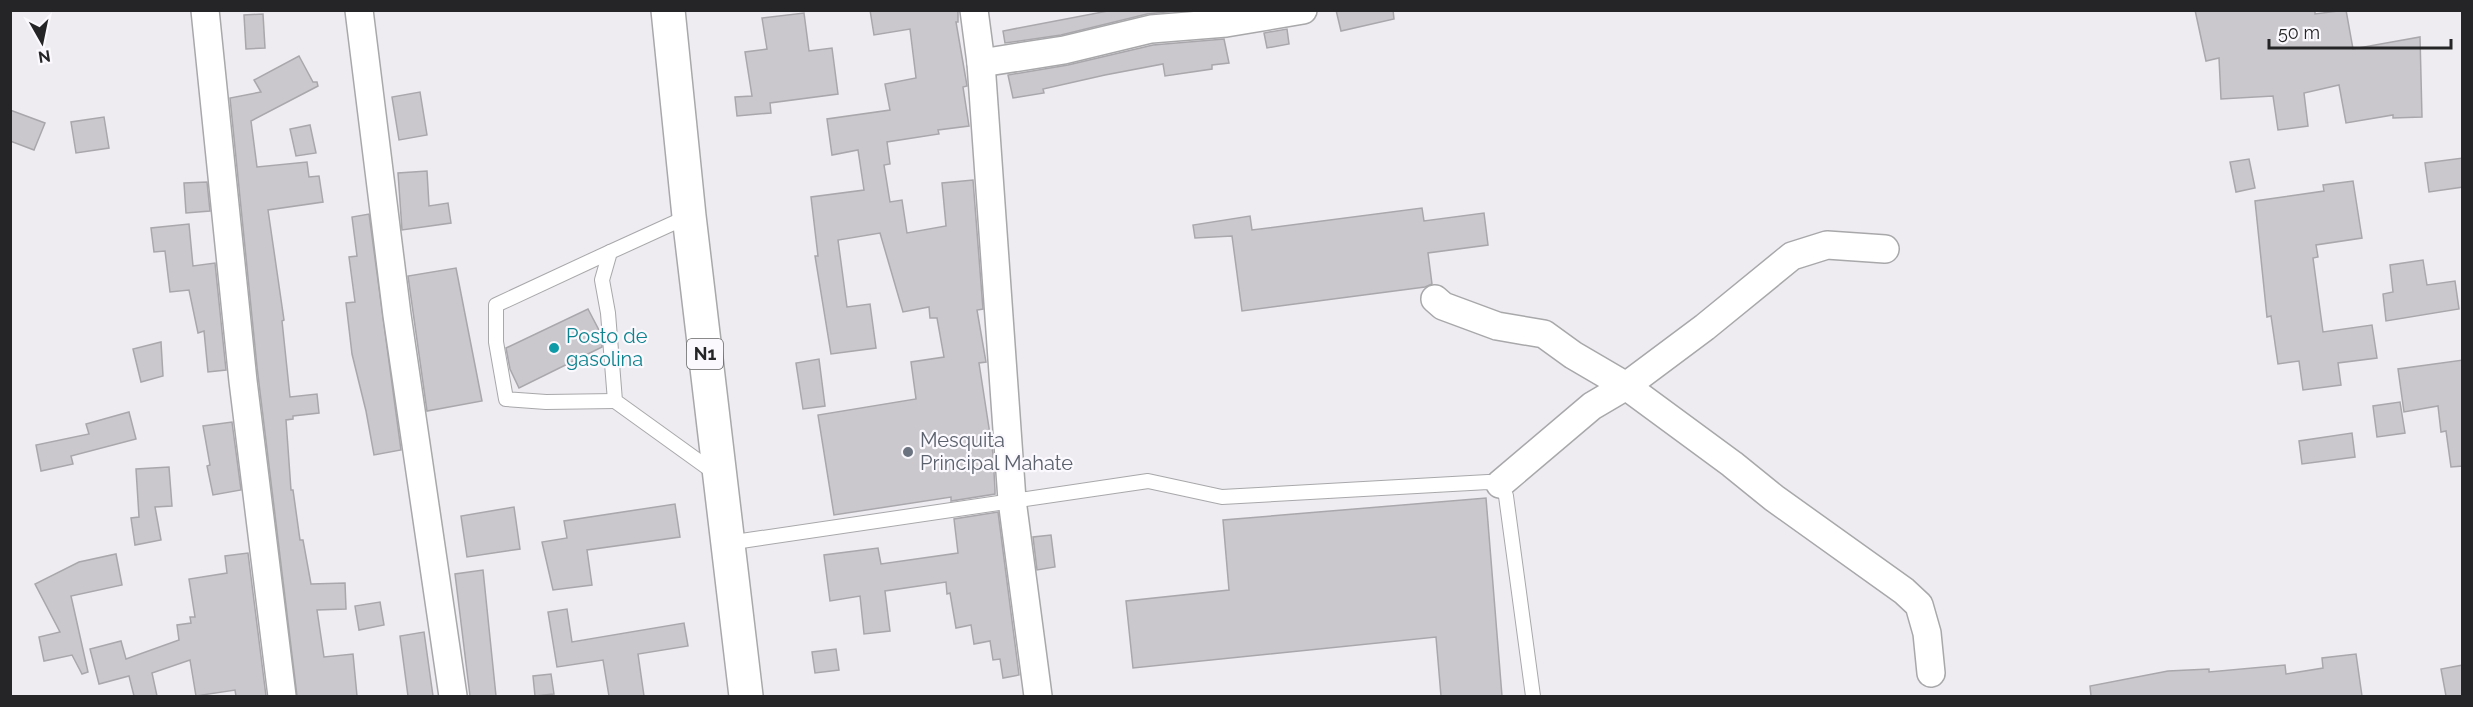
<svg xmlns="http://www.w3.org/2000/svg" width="2473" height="707" viewBox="0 0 2473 707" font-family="Raleway,sans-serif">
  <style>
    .building { fill: #cac8cc; stroke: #a9a7ab; stroke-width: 1.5 }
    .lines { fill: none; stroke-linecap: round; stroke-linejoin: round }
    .service-casing { stroke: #a8a7aa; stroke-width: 16 }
    .minor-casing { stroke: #a8a7aa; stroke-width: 30 }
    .trunk-casing { stroke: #a8a7aa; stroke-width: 36 }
    .service { stroke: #fff; stroke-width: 14 }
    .minor { stroke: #fff; stroke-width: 27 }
    .trunk { stroke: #fff; stroke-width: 33 }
    .culture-dot { fill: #0f9aa8; stroke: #fbf9fd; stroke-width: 2 }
    .worship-dot { fill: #6b7280; stroke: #fbf9fd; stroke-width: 2 }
    .labels { text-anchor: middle; stroke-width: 4.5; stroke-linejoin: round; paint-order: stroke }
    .shield { fill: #fbf9fd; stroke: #656466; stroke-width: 1.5 }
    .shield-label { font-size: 18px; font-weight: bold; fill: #252426 }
    .culture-label { font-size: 20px; fill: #0d838f; stroke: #fbf9fd; text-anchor: start }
    .worship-label { font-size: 20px; fill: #5b616d; stroke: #fbf9fd; text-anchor: start }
  </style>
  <rect width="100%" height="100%" fill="#eeecf0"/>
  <g class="building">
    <polygon points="870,10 958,10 958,22 956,22 966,80 967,86 963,87 969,126 938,130 939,134 887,142 890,164 884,165 890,202 902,200 907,233 946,226 942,183 973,180 983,309 977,310 986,362 979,363 993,454 995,490 995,494 951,501 951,497 834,515 818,415 916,399 911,362 944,357 937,318 930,318 929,307 903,312 880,233 838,240 847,307 870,304 876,348 831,354 815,256 818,256 811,197 864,190 858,150 832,155 827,119 890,110 885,84 916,78 910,29 874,35"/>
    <polygon points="1113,10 1185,10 1147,14 1061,35 1005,43 1003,31"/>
    <polygon points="1336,10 1393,10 1394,19 1341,31"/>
    <polygon points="2195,10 2315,10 2315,14 2346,10 2353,49 2420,37 2422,117 2393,118 2393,115 2346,123 2339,85 2304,93 2308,126 2278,130 2273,96 2221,99 2219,58 2206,61"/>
    <polygon points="804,13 809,51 832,48 838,94 770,103 771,113 737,116 735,97 752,96 745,52 767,49 762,18"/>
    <polygon points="263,14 265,48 246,49 244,15"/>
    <polygon points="1287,29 1289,44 1267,48 1264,33"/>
    <polygon points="1224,39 1229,63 1212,65 1212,69 1165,76 1163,64 1105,75 1043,89 1044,93 1013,98 1008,75 1068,65 1153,45"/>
    <polygon points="299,56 313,82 317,82 318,86 251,121 257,167 307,162 309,177 319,176 323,202 268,210 284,320 282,321 290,397 317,394 319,413 293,416 293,419 286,420 291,490 293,490 300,540 303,540 311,584 345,583 346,609 317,610 324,657 353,654 357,696 297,696 257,367 230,98 261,92 254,80"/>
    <polygon points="420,92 427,135 399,140 392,97"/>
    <polygon points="10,110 45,123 34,150 10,141"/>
    <polygon points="104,117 109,148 76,153 71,122"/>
    <polygon points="310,125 316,153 296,156 290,129"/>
    <polygon points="2463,158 2463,187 2429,192 2425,163"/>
    <polygon points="2249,159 2255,188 2236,192 2230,162"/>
    <polygon points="427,171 429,206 448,203 451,223 402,230 398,173"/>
    <polygon points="2353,181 2362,238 2316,245 2318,257 2313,258 2323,332 2372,325 2377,358 2338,363 2341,385 2303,390 2299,361 2278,364 2271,316 2267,317 2255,201 2324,191 2323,185"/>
    <polygon points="207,182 210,211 186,213 184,183"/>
    <polygon points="1422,208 1424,221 1484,213 1488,245 1428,253 1432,284 1425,287 1242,311 1232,236 1195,238 1193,225 1250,216 1252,230"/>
    <polygon points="369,214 401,450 374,455 366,411 352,354 346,303 355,302 349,257 357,256 352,217"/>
    <polygon points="189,224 193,266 215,263 226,370 208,372 204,331 198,333 189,290 170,292 165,251 154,252 151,228"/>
    <polygon points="2423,260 2427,285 2455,281 2459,309 2386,321 2383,294 2393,292 2390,265"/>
    <polygon points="456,268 482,401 427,411 408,276"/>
    <polygon points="588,309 601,334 602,347 519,388 510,369 506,348"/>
    <polygon points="161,342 163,376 141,382 133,349"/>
    <polygon points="819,359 825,406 803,409 796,363"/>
    <polygon points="2463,360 2463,466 2451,467 2446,431 2441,432 2438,406 2404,412 2398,369"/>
    <polygon points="2400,402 2405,433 2377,437 2373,406"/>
    <polygon points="129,412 136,439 71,456 73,464 41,471 36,445 89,434 86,424"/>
    <polygon points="232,422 241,490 213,495 207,466 210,465 203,426"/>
    <polygon points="2352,433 2355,457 2302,464 2299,441"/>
    <polygon points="169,467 172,506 155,507 161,540 135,545 131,518 139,517 136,469"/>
    <polygon points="1486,498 1502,696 1441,696 1436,637 1133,668 1126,601 1229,590 1223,520"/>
    <polygon points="675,504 680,537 587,550 592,585 553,590 542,542 567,538 564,521"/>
    <polygon points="514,507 520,549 467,557 461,516"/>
    <polygon points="998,512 1019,675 1003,678 1000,659 993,660 990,641 974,644 971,625 956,628 950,593 947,594 946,582 885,591 890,631 864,634 860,596 830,601 824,555 878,548 881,564 958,553 954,519"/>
    <polygon points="1051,535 1055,567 1037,570 1033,537"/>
    <polygon points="248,553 266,696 236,696 235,690 196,696 190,660 152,673 157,696 134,696 129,676 99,684 90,649 121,641 126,659 179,640 177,625 191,623 190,617 195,617 189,579 227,573 225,556"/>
    <polygon points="116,554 122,585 71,596 88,672 82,674 72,655 44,661 39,637 60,632 35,584 79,562"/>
    <polygon points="483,570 496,696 470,696 455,574"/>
    <polygon points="380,602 384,625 359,630 355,606"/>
    <polygon points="567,609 572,642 684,623 688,646 638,654 644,696 609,696 603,660 557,667 548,612"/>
    <polygon points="424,632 433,696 408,696 400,636"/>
    <polygon points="836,649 839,670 815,673 812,652"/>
    <polygon points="2356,654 2362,696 2091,696 2090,686 2168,671 2209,669 2209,672 2285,665 2286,674 2323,668 2322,658"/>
    <polygon points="2463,665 2463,696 2446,696 2441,669"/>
    <polygon points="551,674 554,694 535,696 533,676"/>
  </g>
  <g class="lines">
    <g class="service-casing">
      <g id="service">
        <polyline points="689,216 610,252 602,280 608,313 615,401 715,473"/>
        <polyline points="610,252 496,305 496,342 506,399 546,402 615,401"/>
        <polyline points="728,543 1148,481 1222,497 1488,482 1500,484 1506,496 1533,696"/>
      </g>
    </g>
    <g class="minor-casing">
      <g id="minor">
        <polyline points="205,10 243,381 282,696"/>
        <polyline points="359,10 397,315 453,696"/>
        <polyline points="974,10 981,63 1012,500 1038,696"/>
        <polyline points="981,63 1064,50 1151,29 1226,23 1303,10"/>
        <polyline points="1435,299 1443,306 1497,326 1544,334 1573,355 1626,386 1732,464 1774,498 1904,591 1919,605 1927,633 1931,673"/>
        <polyline points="1500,484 1592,406 1626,386 1705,327 1792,256 1827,245 1885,249"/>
      </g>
    </g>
    <g class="trunk-casing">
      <polyline id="trunk" points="668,10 689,216 746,696"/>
    </g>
    <use href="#service" class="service"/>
    <use href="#minor" class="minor"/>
    <use href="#trunk" class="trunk"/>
  </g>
  <circle class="culture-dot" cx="554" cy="348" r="6"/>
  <circle class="worship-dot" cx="908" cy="452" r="6"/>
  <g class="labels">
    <rect class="shield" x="687" y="339" width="36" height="30" rx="4.5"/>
    <g class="shield-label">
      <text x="705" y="360">N1</text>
    </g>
    <g class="culture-label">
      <text x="566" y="343">Posto de<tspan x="566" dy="23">gasolina</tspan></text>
    </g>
    <g class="worship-label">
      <text x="920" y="447">Mesquita<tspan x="920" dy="23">Principal Mahate</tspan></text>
    </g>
  </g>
  <rect width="2473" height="707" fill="none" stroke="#252426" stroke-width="24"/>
  <g transform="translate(42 42) rotate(171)" stroke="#fbf9fd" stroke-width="4.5" paint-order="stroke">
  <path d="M0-4.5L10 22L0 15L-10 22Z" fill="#252426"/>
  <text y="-9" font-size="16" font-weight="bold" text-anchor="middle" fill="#252426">N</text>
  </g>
  <path d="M2269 39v9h182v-9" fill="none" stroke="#252426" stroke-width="3"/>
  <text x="2278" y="39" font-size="18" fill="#252426" stroke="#fbf9fd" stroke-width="4.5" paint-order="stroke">50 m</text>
</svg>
